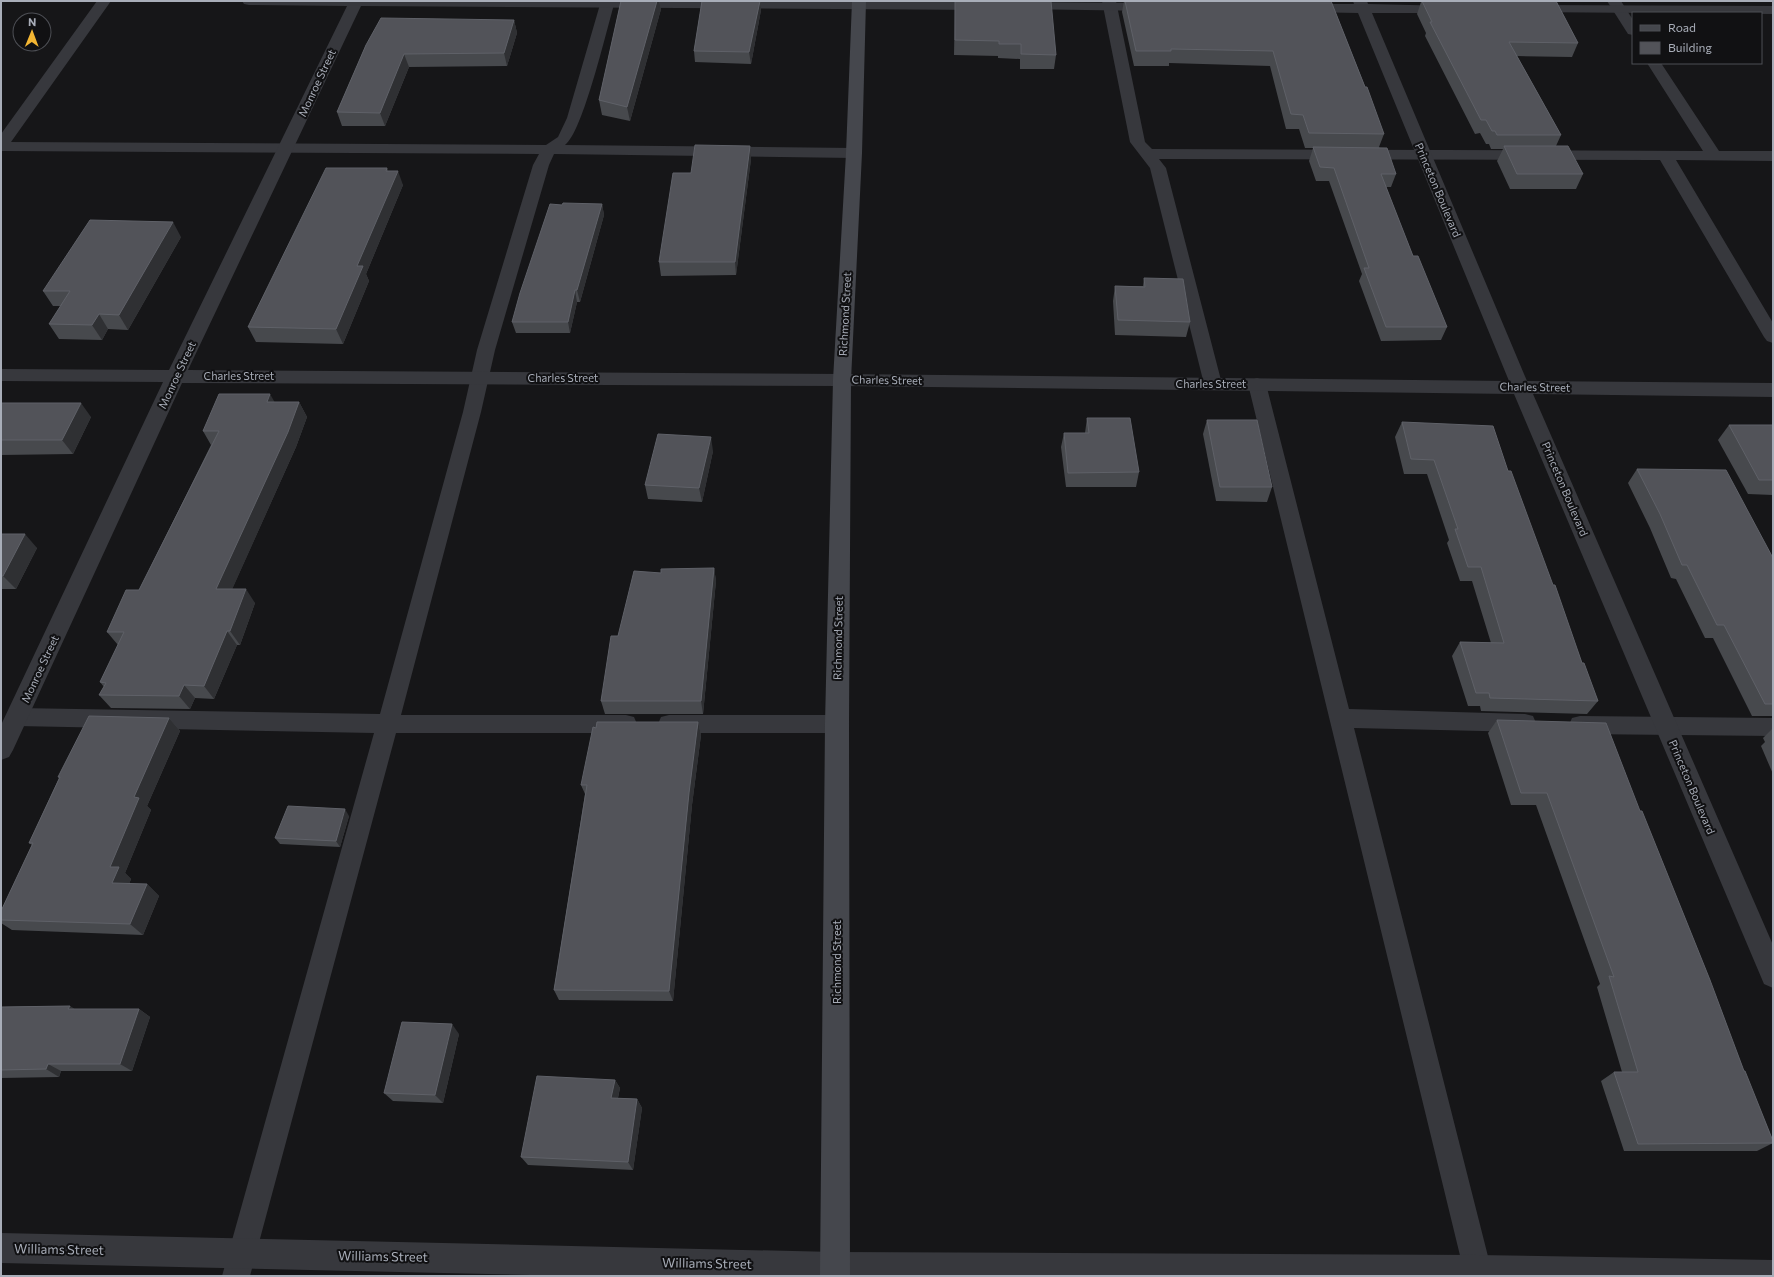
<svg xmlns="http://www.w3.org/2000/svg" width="1774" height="1277" viewBox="0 0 1774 1277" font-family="Commissioner,sans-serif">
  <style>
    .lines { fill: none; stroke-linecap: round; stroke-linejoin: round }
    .lane { fill: #37383d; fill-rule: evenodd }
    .street { fill: #37383d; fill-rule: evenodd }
    .secondary { fill: #45474d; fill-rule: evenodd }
    .wall { fill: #47494d }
    .shaded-wall { fill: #2f3033 }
    .building { fill: #525359; stroke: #5f6168 }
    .labels { text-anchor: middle; stroke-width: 4; stroke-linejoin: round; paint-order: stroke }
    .street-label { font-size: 11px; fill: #a8adb8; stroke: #111113 }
    .near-street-label { font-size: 13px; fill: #a8adb8; stroke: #111113 }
  </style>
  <rect width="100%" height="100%" fill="#161618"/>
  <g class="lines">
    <g class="lane">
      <path d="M 97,1 L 111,1 L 11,142 L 546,145 L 558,137 L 567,118 L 601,1 L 615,1 C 607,28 583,132 565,145 L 854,148 L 859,150 L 862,153 L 859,156 L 854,158 L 554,154 L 549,165 L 495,350 L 481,412 L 401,715 L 626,715 L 634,717 L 637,724 L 634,731 L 626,733 L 396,733 L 250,1276 L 222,1276 L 374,733 L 17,726 L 9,724 L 6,717 L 9,710 L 17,708 L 380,714 L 463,412 L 477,350 L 533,165 L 539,154 L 1,151 L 1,134 Z"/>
      <polygon points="1102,1 1116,1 1145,142 1152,149 1703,151 1647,63 1661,63 1719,151 1773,151 1773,161 1676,160 1773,323 1773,343 1767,341 1764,337 1660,160 1159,159 1166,168 1222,384 1219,388 1213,390 1207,388 1204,384 1150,168 1130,142"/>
      <polygon points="1607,1 1621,1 1633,20 1633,35 1628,34"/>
      <polygon points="1257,378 1263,380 1266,384 1349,709 1525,714 1533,716 1536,723 1533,730 1525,732 1354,728 1493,1276 1465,1276 1248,384 1251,380"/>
      <polygon points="669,715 837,715 845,717 848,724 845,731 837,733 669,733 661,731 658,724 661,717"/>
      <polygon points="1580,716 1773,718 1773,736 1580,734 1572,732 1569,725 1572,718"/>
    </g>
    <g class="street">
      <polygon points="242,1 984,2 989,3 991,6 989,9 984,10 361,6 188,370 842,374 1509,381 1358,13 1304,12 1299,11 1297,8 1299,5 1304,4 1354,4 1353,1 1367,1 1368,4 1453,6 1455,9 1453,12 1448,13 1372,13 1527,381 1773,383 1773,397 1533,394 1773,945 1773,988 1764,984 1514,394 842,386 182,383 13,750 9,757 1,760 1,725 163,382 1,381 1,369 169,370 347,6 249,5 244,4"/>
      <polygon points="1022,2 1152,3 1157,4 1159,7 1157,10 1152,11 1017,9 1015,6 1017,3"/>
      <polygon points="1530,5 1773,6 1773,14 1525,12 1523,9 1525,6"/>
      <polygon points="1,1233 835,1252 1477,1255 1773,1260 1773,1276 575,1276 1,1263"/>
    </g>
    <polygon class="secondary" points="852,1 866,1 862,153 851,380 849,724 850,1276 820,1276 825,724 833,380 846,153"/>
  </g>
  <g class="wall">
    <polygon points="621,1 659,1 661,9 630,121 602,115 599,100"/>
    <polygon points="702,1 760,1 761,10 751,64 695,62 694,51"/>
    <polygon points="955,1 1056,55 1054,69 1020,69 1020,59 998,58 998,56 954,55"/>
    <polygon points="1124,1 1331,1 1384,134 1379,147 1396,174 1391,187 1386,187 1413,256 1447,327 1441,340 1381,341 1359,281 1362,274 1329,181 1316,181 1309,161 1313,148 1305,148 1299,129 1286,129 1270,66 1169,63 1169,66 1134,66 1122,12"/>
    <polygon points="1411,1 1556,1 1578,43 1572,57 1517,56 1561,135 1556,146 1583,174 1576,189 1510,189 1497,161 1503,149 1491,149 1489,144 1486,144 1480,133 1475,134 1425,36 1426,33 1417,14 1421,2 1411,2"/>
    <polygon points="514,20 517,33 507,66 409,67 385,126 342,126 337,112 366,45"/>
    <polygon points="750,146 751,159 736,275 661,276 659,262 691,173"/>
    <polygon points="387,168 388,171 403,185 366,274 369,281 343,344 256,342 248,327"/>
    <polygon points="602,204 604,215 580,302 577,302 570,333 516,333 512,322 562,205"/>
    <polygon points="181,237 128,330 108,329 102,340 59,339 49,324 61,306 53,306 43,291"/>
    <polygon points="1144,278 1190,322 1186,337 1115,335 1113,301 1115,286 1143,286"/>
    <polygon points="275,402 299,402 307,417 296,447 232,589 255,603 240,645 237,645 214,699 195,698 190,709 111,708 99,695 104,687 100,682 118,645 107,632 139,590 211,445 203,431"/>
    <polygon points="1,403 91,417 73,454 1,455"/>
    <polygon points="1087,418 1139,472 1136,487 1066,487 1061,447 1064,433 1085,433"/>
    <polygon points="1207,420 1272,487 1267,502 1216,501 1203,434"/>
    <polygon points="1402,422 1508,471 1582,663 1598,701 1587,714 1481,711 1480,706 1468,706 1452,656 1460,642 1491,643 1472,581 1460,581 1447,543 1449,540 1427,474 1404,474 1395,437"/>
    <polygon points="1729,425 1773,425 1773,495 1748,494 1718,440"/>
    <polygon points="713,451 702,502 648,499 645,485"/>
    <polygon points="1637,469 1773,558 1773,716 1752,716 1713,638 1705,638 1676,579 1671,578 1650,528 1628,483"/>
    <polygon points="1,534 37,548 16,589 1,589"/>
    <polygon points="714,568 716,581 703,714 605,714 601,701 618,636 661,573"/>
    <polygon points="169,718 180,731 147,806 151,810 125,873 131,879 129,884 147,884 159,896 143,935 12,930 1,923 1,911 32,845 29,843 59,778 58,777"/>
    <polygon points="1497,720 1640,811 1744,1071 1773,1141 1773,1143 1757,1151 1624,1151 1601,1081 1614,1072 1622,1072 1597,987 1600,984 1536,805 1511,805 1488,733"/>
    <polygon points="698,722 701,735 692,805 673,1001 559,1000 554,990 585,794 581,785"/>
    <polygon points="1773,728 1773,774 1761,746 1765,742 1763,738"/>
    <polygon points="349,816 340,847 280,844 275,838"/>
    <polygon points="70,1006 74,1009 139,1009 150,1017 132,1071 61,1071 59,1077 1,1078 1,1007"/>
    <polygon points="459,1034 443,1103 393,1101 384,1093"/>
    <polygon points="615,1080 620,1088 618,1098 637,1099 642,1108 633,1170 528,1165 521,1157"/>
  </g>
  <g class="shaded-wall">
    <polygon points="657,1 659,1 661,9 630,121 627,107"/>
    <polygon points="760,1 761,10 751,64 749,52"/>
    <polygon points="514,20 517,33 507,66 504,53"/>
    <polygon points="404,54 409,67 385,126 380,113"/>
    <polygon points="750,146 751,159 736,275 735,262"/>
    <polygon points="387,168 392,183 398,171 403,185 366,274 369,281 343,344 336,329 357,266"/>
    <polygon points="602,204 604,215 580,302 577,290"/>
    <polygon points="173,222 181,237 128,330 119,315"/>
    <polygon points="575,290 577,302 570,333 568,322"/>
    <polygon points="99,314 108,329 102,340 92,325"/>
    <polygon points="270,394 278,408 267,402"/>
    <polygon points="299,402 307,417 296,447 226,603 216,589"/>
    <polygon points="81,403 91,417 73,454 62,440"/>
    <polygon points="711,437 713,451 702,502 699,488"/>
    <polygon points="25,534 37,548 16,589 3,576"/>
    <polygon points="714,568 716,581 703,714 701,701"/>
    <polygon points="246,589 255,603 240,645 230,631"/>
    <polygon points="227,631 237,645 214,699 204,686"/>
    <polygon points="184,685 195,698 190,709 179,696"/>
    <polygon points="169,718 180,731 147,806 151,810 125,873 131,879 125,894 112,883 110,867 134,797"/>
    <polygon points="698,722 701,735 692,805 673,1001 669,991 689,793"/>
    <polygon points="345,809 349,816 340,847 336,841"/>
    <polygon points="147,884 159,896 143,935 130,924"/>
    <polygon points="70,1006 82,1014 68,1009"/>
    <polygon points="139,1009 150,1017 132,1071 120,1064"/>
    <polygon points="452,1024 459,1034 443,1103 435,1095"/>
    <polygon points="48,1064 61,1071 59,1077 46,1069"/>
    <polygon points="615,1080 620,1088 616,1106 611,1098"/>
    <polygon points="637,1099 642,1108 633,1170 628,1162"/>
  </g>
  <g class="building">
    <polygon points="621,1 657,1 627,107 599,100"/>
    <polygon points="702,1 760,1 749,52 694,51"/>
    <polygon points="955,1 1051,1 1056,55 1021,54 1021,44 999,44 999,41 955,40"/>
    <polygon points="1125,1 1331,1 1365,87 1367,87 1384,134 1309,133 1303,115 1291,114 1273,51 1171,49 1171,51 1136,51"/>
    <polygon points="1422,1 1556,1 1578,43 1509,42 1561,135 1497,135 1495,131 1492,131 1486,120 1481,120 1430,22 1432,22"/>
    <polygon points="381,18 514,20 504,53 404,54 380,113 337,112 366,45"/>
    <polygon points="695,145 750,146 735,262 659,262 673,173 691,173"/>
    <polygon points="1504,146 1568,146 1583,174 1517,174"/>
    <polygon points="1313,147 1387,148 1396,174 1381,174 1413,256 1418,256 1447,327 1386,327 1364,268 1369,268 1334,168 1320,167"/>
    <polygon points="326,168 387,168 386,171 398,171 357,266 363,266 336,329 248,327"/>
    <polygon points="563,203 602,204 577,290 575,290 568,322 512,322 520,293 550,204 562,205"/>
    <polygon points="90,220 173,222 119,315 99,314 92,325 49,324 70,291 43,291"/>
    <polygon points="1144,278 1183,279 1190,322 1118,320 1115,286 1145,287"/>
    <polygon points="219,394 270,394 267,402 299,402 288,432 216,589 246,589 230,631 227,631 204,686 184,685 179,696 99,695 106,683 100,682 124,632 107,632 126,590 139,590 219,431 203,431"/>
    <polygon points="1,403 81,403 62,440 1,440"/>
    <polygon points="1087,418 1130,418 1139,472 1068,473 1064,433 1089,433"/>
    <polygon points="1207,420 1257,420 1272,487 1220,487"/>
    <polygon points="1402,422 1493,426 1508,471 1511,471 1553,585 1555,585 1582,663 1584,663 1598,701 1490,698 1489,693 1476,693 1460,642 1504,643 1481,567 1468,567 1455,529 1458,529 1434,460 1411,459"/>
    <polygon points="1729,425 1773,425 1773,480 1759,480"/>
    <polygon points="658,434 711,437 699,488 645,485"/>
    <polygon points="1637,469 1726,470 1773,558 1773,704 1765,704 1724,625 1717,625 1687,565 1682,565 1660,514"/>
    <polygon points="1,534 25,534 3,576 1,576"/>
    <polygon points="714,568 701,701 601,701 611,636 618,636 634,571 661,573 661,569"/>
    <polygon points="89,716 169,718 134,797 139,798 110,867 119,867 112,883 147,884 130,924 1,920 1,911 33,843 29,843 60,777 58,777"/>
    <polygon points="1497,720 1606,723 1640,811 1642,811 1710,980 1744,1071 1745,1071 1773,1141 1773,1143 1638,1144 1614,1072 1638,1072 1609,976 1614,977 1547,793 1521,793"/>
    <polygon points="597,722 698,722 689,793 669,991 554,990 587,785 581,785 593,727 596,728"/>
    <polygon points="288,806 345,809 336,841 275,838"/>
    <polygon points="70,1006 68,1009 139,1009 120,1064 48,1064 46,1069 1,1070 1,1007"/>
    <polygon points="402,1022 452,1024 435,1095 384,1093"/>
    <polygon points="537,1076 615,1080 611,1098 637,1099 628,1162 521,1157"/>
  </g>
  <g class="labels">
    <g class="street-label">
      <text transform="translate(317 83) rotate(-65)" y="4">Monroe Street</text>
      <text transform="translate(1438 190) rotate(67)" y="4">Princeton Boulevard</text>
      <text transform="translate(845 314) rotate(-87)" y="4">Richmond Street</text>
      <text transform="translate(177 375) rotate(-65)" y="4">Monroe Street</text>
      <text x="239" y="380">Charles Street</text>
      <text x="563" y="382">Charles Street</text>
      <text transform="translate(887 380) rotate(1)" y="4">Charles Street</text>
      <text x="1211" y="388">Charles Street</text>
      <text transform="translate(1535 387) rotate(1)" y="4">Charles Street</text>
      <text transform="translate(1565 489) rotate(67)" y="4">Princeton Boulevard</text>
      <text transform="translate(838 638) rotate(-89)" y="4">Richmond Street</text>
      <text transform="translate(40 669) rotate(-65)" y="4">Monroe Street</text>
      <text transform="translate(1692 787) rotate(67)" y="4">Princeton Boulevard</text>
      <text transform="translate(837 962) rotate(-90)" y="4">Richmond Street</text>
    </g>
    <g class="near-street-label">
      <text transform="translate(59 1249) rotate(1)" y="5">Williams Street</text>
      <text transform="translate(383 1256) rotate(1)" y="5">Williams Street</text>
      <text transform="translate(707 1263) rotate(1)" y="5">Williams Street</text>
    </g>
  </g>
  <rect width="1774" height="1277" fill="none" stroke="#a8adb8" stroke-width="4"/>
  <rect x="1632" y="12" width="130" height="52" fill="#111113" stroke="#4d4f55"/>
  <rect x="1640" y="25" width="20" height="6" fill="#45474d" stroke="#4d4f55"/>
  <text x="1668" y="32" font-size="12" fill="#a8adb8">Road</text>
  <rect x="1640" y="42" width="20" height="12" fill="#525359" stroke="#4d4f55"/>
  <text x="1668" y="52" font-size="12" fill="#a8adb8">Building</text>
  <g transform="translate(32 32) rotate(1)"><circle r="19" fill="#111113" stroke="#4d4f55"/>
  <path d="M0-3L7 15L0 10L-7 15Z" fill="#f3b633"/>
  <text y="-6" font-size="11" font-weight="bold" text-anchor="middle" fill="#a8adb8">N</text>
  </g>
</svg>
